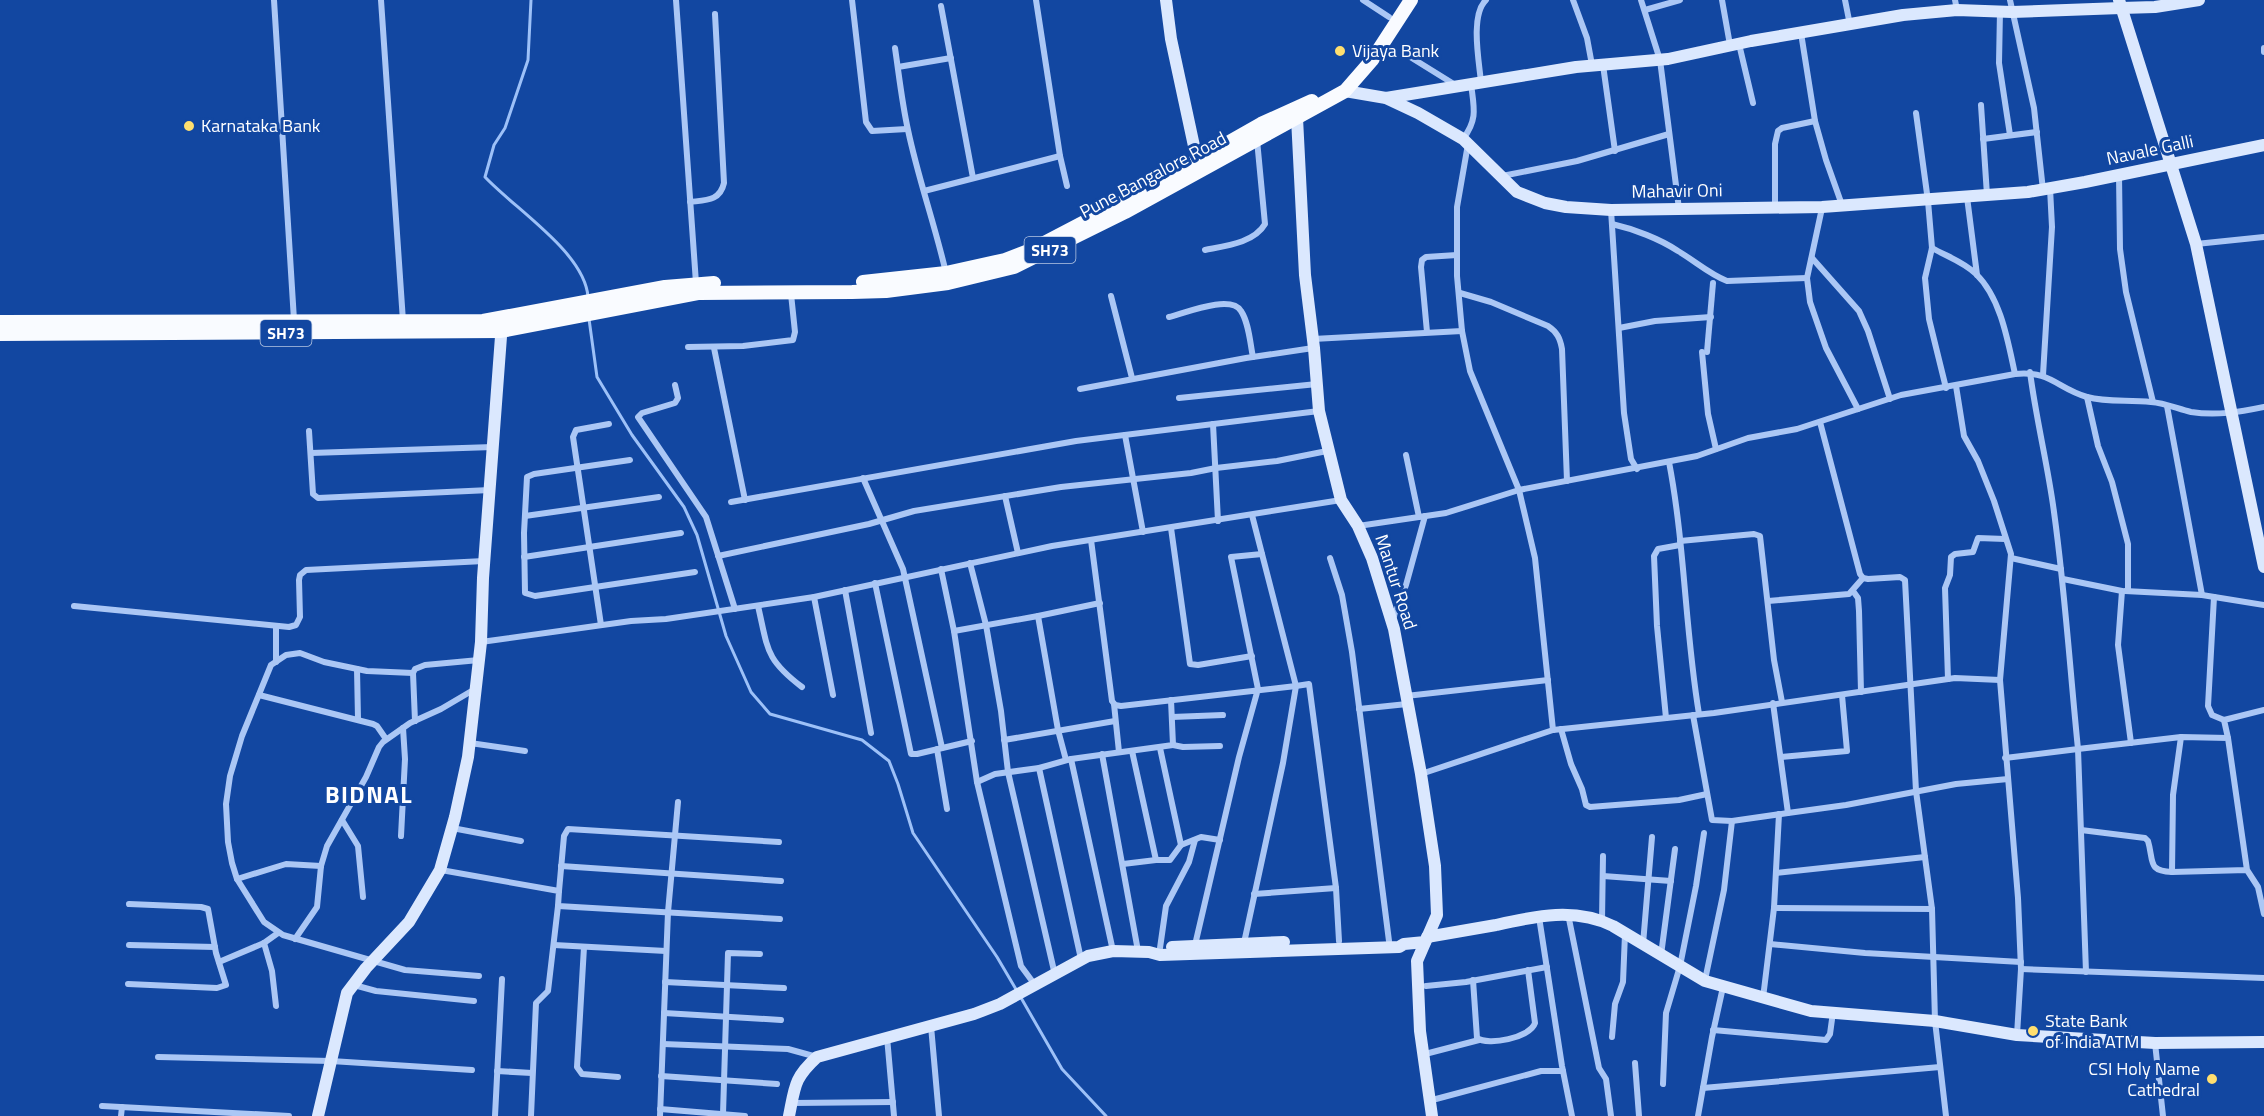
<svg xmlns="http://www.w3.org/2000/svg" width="2264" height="1116" viewBox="0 0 2264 1116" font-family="'Titillium Web',sans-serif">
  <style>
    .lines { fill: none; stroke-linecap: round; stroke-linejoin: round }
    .stream { stroke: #9dc1f8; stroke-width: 3 }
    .street { stroke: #abc7f5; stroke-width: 6 }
    .secondary { stroke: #dbe8fe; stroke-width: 12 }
    .primary { stroke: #f9fbff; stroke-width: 14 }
    .poi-dot { fill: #ffdf6f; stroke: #1247a1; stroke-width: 2 }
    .labels { text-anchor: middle; stroke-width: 6; stroke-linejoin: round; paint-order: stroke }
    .shield { fill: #1247a1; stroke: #b8c8e3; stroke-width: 1.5 }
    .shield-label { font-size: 16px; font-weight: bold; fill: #fff }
    .poi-label { font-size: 18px; fill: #fff; stroke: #1247a1; text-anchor: start }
    .street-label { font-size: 18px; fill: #fff; stroke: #1247a1 }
    .district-label { font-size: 24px; font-weight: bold; letter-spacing: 1.5px; fill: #fff; stroke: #1247a1 }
  </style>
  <rect width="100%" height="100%" fill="#1247a1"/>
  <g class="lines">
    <g class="stream">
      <path d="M 531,0 L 528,60 L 505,128 L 494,145 L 485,177 C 515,209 585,253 588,297"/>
      <polyline points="589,319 597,377 632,435 684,507 697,535 726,636 751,692 770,714 862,740 889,761 898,784 913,833 997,957 1017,991"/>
      <polyline points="1020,996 1062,1069 1106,1116"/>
    </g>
    <g class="street">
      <polyline points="274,0 294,320"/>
      <polyline points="381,0 403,321"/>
      <polyline points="676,0 696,283"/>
      <polyline points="852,0 866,122 872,131 907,129"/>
      <polyline points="1036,0 1060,156 1067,186"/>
      <polyline points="1363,0 1389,17"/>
      <polyline points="1573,0 1587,38 1592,65"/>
      <polyline points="1641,0 1660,60 1679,209"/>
      <polyline points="1722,0 1730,45"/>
      <polyline points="1845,0 1850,25"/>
      <polyline points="1955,0 1957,10"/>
      <polyline points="2010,0 2034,108 2043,190"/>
      <polyline points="941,6 973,178"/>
      <polyline points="1645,10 1680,0"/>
      <polyline points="2000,11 1999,63 2010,135"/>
      <polyline points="1801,33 1815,121 1826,160 1842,205"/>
      <polyline points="1739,44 1753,103"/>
      <path d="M 895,48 C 899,75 902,103 908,130 C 918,178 935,225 946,273"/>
      <polyline points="2264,48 2264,52"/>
      <polyline points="1407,55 1457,86"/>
      <polyline points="1603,65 1615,151"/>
      <polyline points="898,67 951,58"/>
      <path d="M 1481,82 C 1479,61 1470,15 1486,0"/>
      <polyline points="1981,105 1987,195"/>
      <polyline points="1916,113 1928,201 1932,248 1925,278 1929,319 1946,388"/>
      <path d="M 1463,139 C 1478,119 1474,108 1471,84"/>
      <polyline points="1983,139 2037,132"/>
      <polyline points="1468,144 1457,207 1457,276 1462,331 1470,371 1519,490 1535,558 1553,730"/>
      <polyline points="2119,175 2120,249 2126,292 2153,402"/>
      <polyline points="1502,176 1577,161 1669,134"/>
      <polyline points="924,191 1060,156"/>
      <polyline points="1967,197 1977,275"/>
      <path d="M 690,202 C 706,200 720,201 724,183 L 715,14"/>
      <polyline points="1775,208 1775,144 1778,131 1782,128 1815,121"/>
      <polyline points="1822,208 1807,278 1810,302 1826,348 1858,409"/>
      <polyline points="1611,210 1624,413 1631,459 1637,469"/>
      <path d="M 1612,224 C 1634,229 1660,239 1678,251 C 1695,261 1709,274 1727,281 L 1807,278"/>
      <polyline points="2196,244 2264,237"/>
      <path d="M 1932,248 C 1946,256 1964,262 1976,274 C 2001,298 2008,342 2015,374"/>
      <path d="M 1205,250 C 1225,246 1254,243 1265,224 L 1257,140"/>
      <polyline points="1812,258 1859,311 1868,331 1890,399"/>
      <path d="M 1460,293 L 1491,302 L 1548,326 C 1557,332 1560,338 1562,349 L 1567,481"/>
      <polyline points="1111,296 1132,378"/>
      <path d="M 1169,317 C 1185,313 1231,294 1241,311 C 1249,323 1250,343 1253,357"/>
      <polyline points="1619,328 1655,321 1711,317"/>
      <polyline points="1427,332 1421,267 1422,260 1426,257 1457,255"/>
      <polyline points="1313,339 1462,331"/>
      <polyline points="688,347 743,346 793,340 795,332 791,294"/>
      <polyline points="714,348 745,500"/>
      <polyline points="1702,352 1708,414 1716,449"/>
      <polyline points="1707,352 1713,283"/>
      <polyline points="2043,375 2052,227 2050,188"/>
      <polyline points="675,385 678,398 675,403 642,413 638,417 706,517 735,609"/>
      <polyline points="1956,386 1964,436 1978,461 1994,501 2011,554 2000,680 2018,898 2021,969 2017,1035"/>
      <polyline points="1080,389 1246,358 1313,348"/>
      <polyline points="2087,397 2098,446 2112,482 2128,544 2128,591"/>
      <polyline points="1179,398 1317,384"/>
      <polyline points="2167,406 2202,595"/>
      <polyline points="1820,422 1860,574 1863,578 1868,579 1900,577 1905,580 1916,791 1932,909 1935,1021 1946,1116"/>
      <polyline points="1213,424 1218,521"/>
      <polyline points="309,431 313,494 318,498 490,490"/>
      <polyline points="1125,435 1143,532"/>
      <polyline points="311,453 493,447"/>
      <polyline points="1406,455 1419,517"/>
      <polyline points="630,460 534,474 527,477 524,533 525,593 535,596 695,572"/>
      <path d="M 1669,462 C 1685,545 1685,631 1699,714"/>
      <polyline points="863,478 903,569 942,748"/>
      <polyline points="1005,496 1018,553"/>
      <polyline points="731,502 1076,441 1319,411"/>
      <polyline points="1252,515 1262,554"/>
      <polyline points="525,516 659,497"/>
      <path d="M 1358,526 L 1446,513 L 1519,490 L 1697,456 L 1748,438 L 1797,429 L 1901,395 L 2015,374 C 2050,370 2058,389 2087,397 C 2108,403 2130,399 2151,402 C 2165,403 2178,409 2191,412 C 2216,416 2240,412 2264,407"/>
      <polyline points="1171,528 1190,664 1198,665 1252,656"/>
      <polyline points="1091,540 1112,701 1115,705 1121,706 1296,686 1262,554 1231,557 1258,689 1239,757 1195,945"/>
      <polyline points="1680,541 1754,534 1760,536 1774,660 1782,702"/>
      <polyline points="718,556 869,524 914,511 1061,487 1191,473 1216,468 1277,461 1327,451"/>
      <polyline points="524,557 681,533"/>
      <polyline points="1330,558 1342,595 1352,652 1389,941"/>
      <polyline points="2011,558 2061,569"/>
      <polyline points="970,563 986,625 1001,711 1008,772 1055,975"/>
      <polyline points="941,569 954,631 977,782 1021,966 1035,985"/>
      <polyline points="2063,579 2122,591 2118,645 2131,743"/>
      <polyline points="875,583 911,754 917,754 972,741"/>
      <polyline points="845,590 871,733"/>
      <polyline points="1853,591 1858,598 1859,611 1861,692"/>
      <polyline points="2125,591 2202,595 2264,605"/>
      <polyline points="814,597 833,695"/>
      <polyline points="2214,597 2208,706 2212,715 2224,720"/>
      <polyline points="1768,601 1849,594 1863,578"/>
      <polyline points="74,606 289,627 296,625 300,617 299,580 300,575 306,570 484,561"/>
      <path d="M 758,606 C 768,649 765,659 802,687"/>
      <polyline points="1393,619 1406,585 1425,516"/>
      <polyline points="601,625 573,437 576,430 609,424"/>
      <polyline points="954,631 1038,616"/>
      <polyline points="481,642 631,621 666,619 814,597 1052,546 1341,500"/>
      <polyline points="276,662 276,627"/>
      <polyline points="357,669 358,719"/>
      <polyline points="413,673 367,671 324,662 300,653 286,655 271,665 242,736 230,776 226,804 228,842 232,863 237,879 264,922 283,935 405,970 479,976"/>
      <polyline points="1948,679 1945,588 1950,575 1951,557 1955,554 1973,552 1978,538 2005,539"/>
      <polyline points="259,695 373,724 377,726 386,739"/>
      <polyline points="1406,696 1548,680"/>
      <polyline points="1773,703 1788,813"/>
      <polyline points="1114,704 1119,752"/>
      <polyline points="1359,709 1407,704"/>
      <polyline points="1693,715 1712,820 1732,821 1788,813 1846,805 1956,784 2008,779"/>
      <polyline points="1172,717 1223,715"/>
      <polyline points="1666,718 1657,626 1654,556 1658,549 1680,545"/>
      <polyline points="415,721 413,673 415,669 425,665 479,660"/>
      <polyline points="1561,729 1571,764 1582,789 1586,805 1590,807 1679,800 1707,794"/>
      <polyline points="2228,738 2224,720 2264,710"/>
      <polyline points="1004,740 1115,721"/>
      <polyline points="470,743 525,751"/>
      <polyline points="1173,745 1183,747 1220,746"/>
      <polyline points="937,749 947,809"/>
      <polyline points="1132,751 1156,860 1170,860 1181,845 1160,748"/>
      <polyline points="1102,754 1138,951"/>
      <polyline points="1781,757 1847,751 1842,695"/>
      <path d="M 2005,758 L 2078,749 C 2070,670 2065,591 2054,512 C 2048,466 2036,419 2030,372"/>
      <polyline points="1071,759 1113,951"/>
      <polyline points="1066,760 1058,730 1038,616 1100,603"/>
      <polyline points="1039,768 1081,959"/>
      <polyline points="1421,774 1553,730 1714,713 1955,678 2000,680"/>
      <polyline points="977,782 995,774 1039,768 1071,759 1173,745 1171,700"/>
      <polyline points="342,820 358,846 363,897"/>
      <polyline points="452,828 521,841"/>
      <path d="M 2081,830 L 2145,838 L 2148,841 C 2154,861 2147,871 2172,872"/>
      <polyline points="401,836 405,759 403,728"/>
      <polyline points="1181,845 1201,837 1220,840"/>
      <polyline points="1123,864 1156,860"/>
      <polyline points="561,866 781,881"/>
      <polyline points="441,870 559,891 558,906 780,919"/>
      <polyline points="2247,870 2172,872 2173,795 2181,737 2228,738 2247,870 2258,887 2264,914"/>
      <polyline points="1776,873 1925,857"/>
      <polyline points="1603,876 1671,881"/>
      <polyline points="237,879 286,864 321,866"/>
      <polyline points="559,891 564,836 568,829 779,842"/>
      <polyline points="1254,894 1336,888"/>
      <polyline points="1774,908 1932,909"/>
      <polyline points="1568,914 1599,1068 1606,1079 1611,1116"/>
      <polyline points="1539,917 1562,1066 1572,1116"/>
      <polyline points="1602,920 1603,856"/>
      <polyline points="295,939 317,907 321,866 327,846 366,777 379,747 383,742 410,723 441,709 475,689"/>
      <polyline points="264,943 272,971 276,1006"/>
      <polyline points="1244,943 1283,763 1296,686 1309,684 1336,888 1339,941"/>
      <polyline points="1643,944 1652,837"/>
      <polyline points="1770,944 1865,953 2021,962"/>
      <polyline points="129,945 215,947"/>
      <polyline points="554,945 666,951"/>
      <polyline points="584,947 577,1067 582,1074 618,1077"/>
      <polyline points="1160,948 1166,906 1189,862 1195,840"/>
      <polyline points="1661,955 1675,849"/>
      <polyline points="219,962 264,943 278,933"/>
      <polyline points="2021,969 2264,978"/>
      <polyline points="2086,972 2078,749 2181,737"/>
      <path d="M 1473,980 L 1477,1038 C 1488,1046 1530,1038 1535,1023 L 1528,970"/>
      <polyline points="1705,980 1724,890 1732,821"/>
      <polyline points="665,982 784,988"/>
      <polyline points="128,984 217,988 226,985 216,953 208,909 201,907 129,904"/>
      <polyline points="354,985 376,991 474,1001"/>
      <polyline points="1426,986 1466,982 1547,967"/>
      <polyline points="1763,998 1774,908 1779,814"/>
      <polyline points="664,1013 781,1020"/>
      <polyline points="931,1026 939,1116"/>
      <polyline points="1713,1030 1826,1040 1830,1034 1833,1012"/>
      <polyline points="887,1037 894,1116"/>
      <polyline points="1612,1037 1615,1004 1623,982 1625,934"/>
      <polyline points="2155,1043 2163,1116"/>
      <polyline points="663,1044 788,1049 817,1057"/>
      <polyline points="1429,1053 1479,1040"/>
      <polyline points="158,1057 331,1061 472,1070"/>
      <polyline points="1635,1063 1639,1116"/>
      <polyline points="497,1071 532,1073"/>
      <polyline points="661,1076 777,1084"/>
      <polyline points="1663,1084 1666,1013 1680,966 1696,886 1704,833"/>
      <polyline points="1703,1088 1940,1067"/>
      <polyline points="1436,1099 1541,1071 1563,1071"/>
      <polyline points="792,1103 893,1102"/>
      <polyline points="102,1106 289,1116"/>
      <polyline points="660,1109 745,1116"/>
      <polyline points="723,1114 728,953 760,954"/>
      <polyline points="121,1116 122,1107"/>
      <polyline points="495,1116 502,979"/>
      <polyline points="531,1116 536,1003 548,991 558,906"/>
      <polyline points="660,1116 668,912 678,802"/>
      <polyline points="1698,1116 1712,1037 1723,987"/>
    </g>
    <g class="secondary">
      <polyline points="1166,0 1171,39 1197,160 1202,168"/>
      <polyline points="2119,0 2196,244 2264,567"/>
      <polyline points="1345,91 1386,98 1418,113 1463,139 1517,192 1545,203 1566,207 1611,210 1822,207 2028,192 2085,182 2264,145"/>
      <polyline points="1386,98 1576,67 1668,59 1751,41 1903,15 1957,10 2012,12 2121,8 2155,7 2199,0"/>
      <polyline points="1297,118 1305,275 1314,348 1319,411 1341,500 1358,526 1372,558 1394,629 1421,774 1435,866 1437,915 1417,961 1420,1031 1432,1116"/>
      <path d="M 1427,937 C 1450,933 1473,929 1496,925 C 1536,916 1575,907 1613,926 L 1705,981 L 1811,1011 L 1935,1021 L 2017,1035 L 2155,1043 L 2264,1042"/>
      <polyline points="1172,947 1284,942"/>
      <polyline points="318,1116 347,993 366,968 409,922 440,870 455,817 468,757 481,642 483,578 502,323"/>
      <path d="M 789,1116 C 795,1086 794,1078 817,1057 L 974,1014 L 1000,1004 L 1088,956 L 1113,951 L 1149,952 L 1160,955 L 1399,947 L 1404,944 L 1425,942"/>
    </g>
    <g class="primary">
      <polyline points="1157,183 1261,124 1312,101"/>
      <polyline points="863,282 946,273 1005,260 1031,250 1140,193"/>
      <polyline points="0,322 483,321 665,287 714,283"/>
      <polyline points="0,334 501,331 699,293 852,292 886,291 948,283 1014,267 1036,256 1125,212 1345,91 1372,60 1411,0"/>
    </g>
  </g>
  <g class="poi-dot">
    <circle cx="1340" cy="51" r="6"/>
    <circle cx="189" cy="126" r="6"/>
    <circle cx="2033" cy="1031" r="6"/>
    <circle cx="2212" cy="1079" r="6"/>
  </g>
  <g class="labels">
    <g class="shield">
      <rect x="1024.5" y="237" width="51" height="26" rx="4.5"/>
      <rect x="260.5" y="320" width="51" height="26" rx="4.5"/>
    </g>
    <g class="shield-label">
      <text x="1050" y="256">SH73</text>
      <text x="286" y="339">SH73</text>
    </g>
    <g class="poi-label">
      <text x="1352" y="57">Vijaya Bank</text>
      <text x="201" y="132">Karnataka Bank</text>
      <text x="2045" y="1027">State Bank<tspan x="2045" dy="21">of India ATM</tspan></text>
      <text x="2200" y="1075" text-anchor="end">CSI Holy Name<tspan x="2200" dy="21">Cathedral</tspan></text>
    </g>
    <g class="street-label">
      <text transform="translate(2150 150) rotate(-12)" y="6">Navale Galli</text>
      <text transform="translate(1153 175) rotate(-28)" y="6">Pune Bangalore Road</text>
      <text transform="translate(1677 191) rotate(-1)" y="6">Mahavir Oni</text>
      <text transform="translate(1396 582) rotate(72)" y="6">Mantur Road</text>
    </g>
    <g class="district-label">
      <text x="369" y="803">BIDNAL</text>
    </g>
  </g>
</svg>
